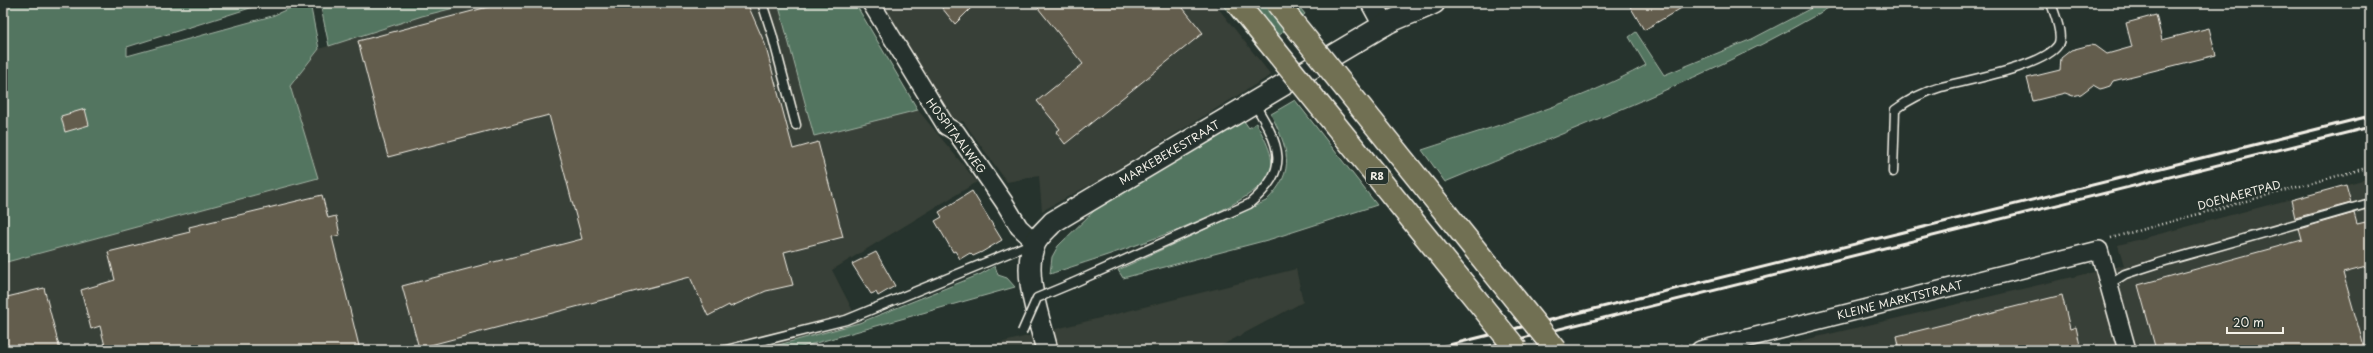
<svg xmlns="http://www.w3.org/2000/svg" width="2373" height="353" viewBox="0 0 2373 353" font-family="'Playpen Sans',sans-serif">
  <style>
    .built { fill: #394037 }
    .green { fill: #527560; stroke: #a3b3a4 }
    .building { fill: #645d4d; stroke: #f4f1e8 }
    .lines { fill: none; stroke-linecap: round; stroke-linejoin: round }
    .service-casing { stroke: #f4f1e8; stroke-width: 11 }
    .minor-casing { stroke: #f4f1e8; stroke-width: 20 }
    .tertiary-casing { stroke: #f4f1e8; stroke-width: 24 }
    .path { stroke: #f4f1e8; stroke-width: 2.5; stroke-dasharray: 1 3; stroke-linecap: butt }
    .service { stroke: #26332d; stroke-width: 8 }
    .minor { stroke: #26332d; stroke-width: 17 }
    .tertiary { stroke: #26332d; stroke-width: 21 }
    .rail { stroke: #f4f1e8; stroke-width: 3 }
    .service-bridge-casing { stroke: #f4f1e8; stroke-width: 11; stroke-linecap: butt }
    .motorway-bridge-casing { stroke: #f4f1e8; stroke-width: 25; stroke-linecap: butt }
    .service-bridge { stroke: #26332d; stroke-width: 8 }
    .motorway-bridge { stroke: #716f52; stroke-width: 22 }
    .labels { text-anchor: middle; stroke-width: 4; stroke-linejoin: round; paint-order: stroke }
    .shield { fill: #26332d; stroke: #b6b8b0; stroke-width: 1 }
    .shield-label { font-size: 10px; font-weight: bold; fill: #f4f1e8 }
    .street-label { font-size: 11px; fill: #f4f1e8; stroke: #26332d }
  </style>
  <rect width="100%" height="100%" fill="#26332d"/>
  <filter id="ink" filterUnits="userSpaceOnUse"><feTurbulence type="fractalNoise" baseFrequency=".025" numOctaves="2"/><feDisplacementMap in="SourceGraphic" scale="8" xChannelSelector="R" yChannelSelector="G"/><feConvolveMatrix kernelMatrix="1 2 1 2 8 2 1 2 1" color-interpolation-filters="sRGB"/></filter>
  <g filter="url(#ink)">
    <g class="built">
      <polygon points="474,3 778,3 814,136 918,110 977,182 832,270 859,323 760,350 3,350 3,263 317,178 290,86 319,49 422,16"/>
      <polygon points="874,3 1214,3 1271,75 1106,176 1042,211 1039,176 1007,182 963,121 951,124"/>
      <polygon points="2370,178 2370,350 1761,350 2124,265 2118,245"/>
      <polygon points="1296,269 1303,302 1213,350 972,350"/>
    </g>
    <g class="green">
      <polygon points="3,3 266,3 127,47 127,56 272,16 301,3 310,3 319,49 290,86 318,178 3,263"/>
      <polygon points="320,3 474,3 422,16 329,46"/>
      <polygon points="778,3 855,3 918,110 814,136"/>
      <polygon points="1221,3 1296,3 1305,14 1260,51"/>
      <path d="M 1821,3 L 1837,3 C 1714,76 1577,127 1445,182 L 1422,150 C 1498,125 1575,104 1646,65 L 1629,37 L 1636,32 L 1664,75 L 1752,39 Z"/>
      <path d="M 1295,100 L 1377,205 L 1271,239 L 1123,278 L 1118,270 L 1266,201 C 1298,170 1287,148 1271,114 Z"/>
      <path d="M 1244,121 L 1249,128 L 1256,123 C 1263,136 1279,161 1268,177 C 1242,215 1097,258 1050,274 L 1052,257 L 1058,246 L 1100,205 Z"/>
      <polygon points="995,266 998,275 1007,278 1015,287 791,350 760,350 859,323 981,274"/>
    </g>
    <g class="building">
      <polygon points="503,3 747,3 765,44 793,149 818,142 843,237 784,252 793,285 766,291 730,307 729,305 708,316 690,277 419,348 402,286 582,239 549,115 388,157 358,41"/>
      <polygon points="938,3 976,3 955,24"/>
      <polygon points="1034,3 1179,3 1203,33 1065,144 1056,132 1060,129 1037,101 1083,64"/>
      <polygon points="1628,3 1690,3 1644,30"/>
      <polygon points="2156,15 2162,40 2209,28 2216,55 2113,81 2110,86 2104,88 2100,89 2093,85 2081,94 2073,96 2065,93 2033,101 2027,78 2060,70 2061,58 2071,50 2090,45 2096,46 2107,54 2132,47 2126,23"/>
      <polygon points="85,109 89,125 65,132 61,116"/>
      <polygon points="2346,185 2351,203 2295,218 2291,200"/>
      <polygon points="972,191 1002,240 982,252 973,256 970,253 960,259 955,251 953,252 935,221 942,217 939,212"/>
      <polygon points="322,195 328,218 336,216 340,235 332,237 360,350 106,350 100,326 91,329 81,290 115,280 108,252 190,232 189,227"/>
      <polygon points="2354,213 2357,224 2370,221 2370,266 2343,273 2365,350 2156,350 2138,285 2302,240 2299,229"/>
      <polygon points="876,252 895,286 878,296 876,292 871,294 852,264"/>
      <polygon points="44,288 60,350 3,350 3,298"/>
      <polygon points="2062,295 2070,329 2076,327 2081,350 1900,350 1897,336"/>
    </g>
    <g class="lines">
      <g class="service-casing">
        <g id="service">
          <polyline points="762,3 772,34 796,125"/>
          <path d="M 1893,172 L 1895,110 C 1908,100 1924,92 1941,87 C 1967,80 2043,67 2058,45 C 2064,35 2054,13 2051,3"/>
          <path d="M 1073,283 L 1249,204 C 1292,168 1280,146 1254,103"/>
          <polyline points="2109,284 2125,274 2162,262 2370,203"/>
          <polyline points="726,350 846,320 1033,243"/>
        </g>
      </g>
      <g class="minor-casing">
        <g id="minor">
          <polyline points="871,3 946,126 956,132 1004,202 1019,227 1035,242"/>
          <path id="s1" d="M 1700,350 L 2099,250 L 2127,350"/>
        </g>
      </g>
      <g class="tertiary-casing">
        <g id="tertiary">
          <polyline points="1372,3 1384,25"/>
          <path id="s2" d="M 1047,350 C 1040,321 1021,271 1035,243 C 1039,235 1048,228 1053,222 L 1384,25 C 1401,15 1417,12 1434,3"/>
        </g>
      </g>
      <g class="path">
        <polyline points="2111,238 2370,167"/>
        <polyline points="1662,350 1683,345"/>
      </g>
      <use href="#service" class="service"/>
      <use href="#minor" class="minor"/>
      <use href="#tertiary" class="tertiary"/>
      <g class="rail">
        <polyline points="1429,350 2370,116"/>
        <polyline points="1475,350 2370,127"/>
      </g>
      <g class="service-bridge-casing">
        <polyline id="service-bridge" points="1022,332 1037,298 1073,283"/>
      </g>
      <g class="motorway-bridge-casing">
        <g id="motorway-bridge">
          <polyline points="1237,3 1517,350"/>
          <polyline points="1277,3 1556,350"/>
        </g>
      </g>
      <use href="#service-bridge" class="service-bridge"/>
      <use href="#motorway-bridge" class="motorway-bridge"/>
    </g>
  </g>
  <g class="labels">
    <rect class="shield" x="1366" y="168" width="22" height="16" rx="3"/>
    <g class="shield-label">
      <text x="1377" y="180">R8</text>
    </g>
    <g class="street-label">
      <text transform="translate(956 136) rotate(53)" y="4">HOSPITAALWEG</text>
      <text dy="4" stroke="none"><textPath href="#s2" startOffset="273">MARKEBEKESTRAAT</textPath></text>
      <text transform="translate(2239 195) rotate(-15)" y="4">DOENAERTPAD</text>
      <text dy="4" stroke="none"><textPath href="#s1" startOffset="206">KLEINE MARKTSTRAAT</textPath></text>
    </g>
  </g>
  <rect width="2373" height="353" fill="none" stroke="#26332d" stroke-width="16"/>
  <rect x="8" y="8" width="2357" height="337" fill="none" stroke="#f4f1e8" stroke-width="1.5" filter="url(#ink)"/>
  <path d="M2227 327v6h56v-6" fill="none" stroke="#f4f1e8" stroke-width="2"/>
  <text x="2233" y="327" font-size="12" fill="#f4f1e8" stroke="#26332d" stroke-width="3" paint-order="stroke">20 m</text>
</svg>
